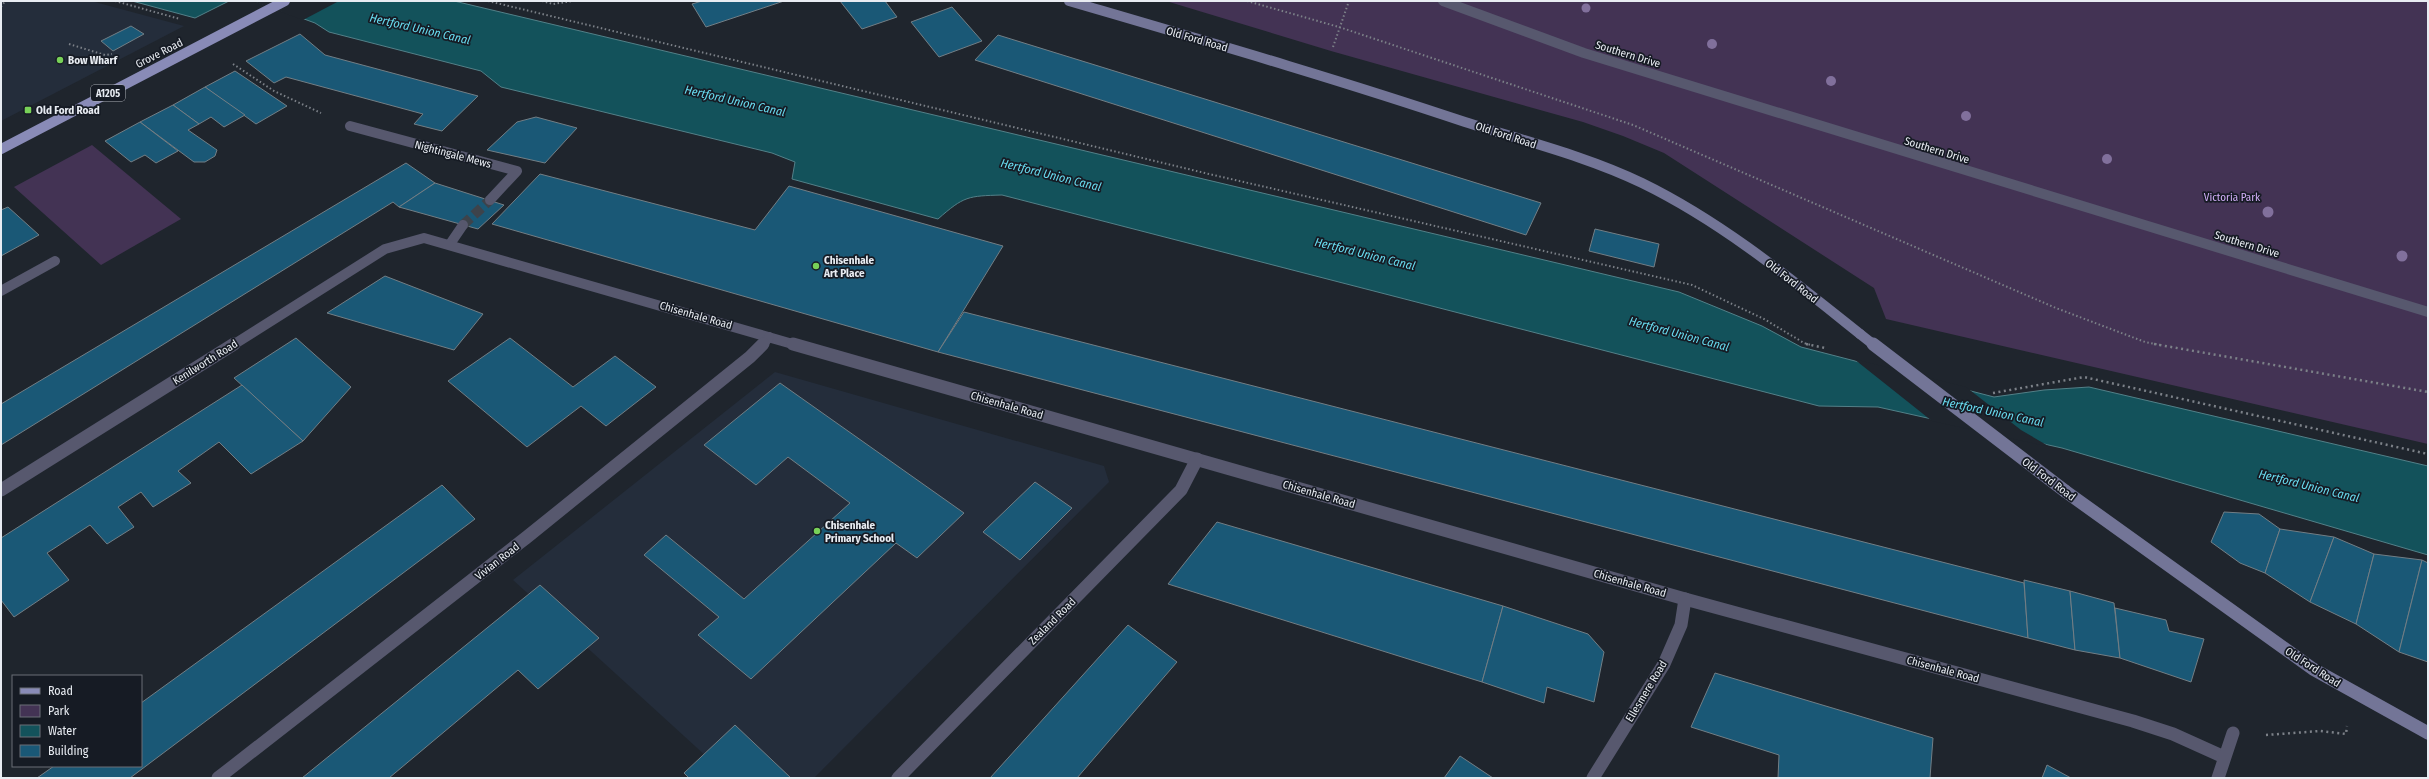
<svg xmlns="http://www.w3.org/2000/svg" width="2429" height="779" viewBox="0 0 2429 779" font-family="'Fira Sans Condensed',sans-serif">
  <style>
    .built { fill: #242d3b }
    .green { fill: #433354 }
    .water { fill: #13525b; stroke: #538088 }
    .pier { fill: #1f252d }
    .building { fill: #1a5876; stroke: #727e85 }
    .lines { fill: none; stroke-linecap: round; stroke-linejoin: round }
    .street-tunnel { stroke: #3d434b; stroke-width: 10; stroke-dasharray: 10 5; stroke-linecap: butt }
    .path-far1 { stroke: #7c8188; stroke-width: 2; stroke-dasharray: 1.5 2.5; stroke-linecap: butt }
    .path { stroke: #7c8188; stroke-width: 2.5; stroke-dasharray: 2 3.5; stroke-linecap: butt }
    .lane { stroke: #57586e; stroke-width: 10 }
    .street-far1 { stroke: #57586e; stroke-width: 10 }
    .street { stroke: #57586e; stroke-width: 13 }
    .secondary-far1 { stroke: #737597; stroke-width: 10 }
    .secondary { stroke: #737597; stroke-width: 13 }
    .primary { stroke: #898bb7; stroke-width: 10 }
    .secondary-bridge-far1 { stroke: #737597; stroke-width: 10 }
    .secondary-bridge { stroke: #737597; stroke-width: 13 }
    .tree { fill: #81709c }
    .poi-dot { fill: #78d158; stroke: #161b24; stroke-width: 1.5 }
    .labels { text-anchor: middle; stroke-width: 3.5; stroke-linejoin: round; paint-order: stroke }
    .shield { fill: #161b24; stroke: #a9adb4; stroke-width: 1 }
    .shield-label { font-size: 10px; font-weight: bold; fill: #e8ecf2 }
    .street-label { font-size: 11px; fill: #e8ecf2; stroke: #161b24 }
    .poi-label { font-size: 11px; font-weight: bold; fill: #e8ecf2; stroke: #161b24; text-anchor: start }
    .park-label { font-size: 11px; fill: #d1adf6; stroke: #161b24 }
    .water-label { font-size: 12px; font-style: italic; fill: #68dcf0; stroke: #161b24 }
  </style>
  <rect width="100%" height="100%" fill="#1f252d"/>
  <g class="built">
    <polygon points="1,1 91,1 184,26 1,121"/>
    <polygon points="775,372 1104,466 1109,482 814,778 730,778 513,580"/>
  </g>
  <g class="green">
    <polygon points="1166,1 2428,1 2428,444 1886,319 1874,288 1664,153 1623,136 1583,122 1331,51"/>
    <polygon points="92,145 181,219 101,265 14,187"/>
  </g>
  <g class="water">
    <polygon points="132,1 229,1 195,18"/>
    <path d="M 255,1 L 454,1 L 1679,292 L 1762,326 L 1801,347 L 1994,397 L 2044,390 L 2089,387 L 2428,466 L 2428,555 L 2062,448 L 1878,407 L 1819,406 L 1002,195 C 968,196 964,196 938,219 L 792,179 L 795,162 L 772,153 L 501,87 L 481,71 L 329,32 L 315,23 Z"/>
  </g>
  <g class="pier">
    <polygon points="253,1 339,1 303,20"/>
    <polygon points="1854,359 1966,387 2021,430 2050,447 1932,421"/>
  </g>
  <g class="building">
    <polygon points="702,1 784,1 706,27 692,4"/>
    <polygon points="840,1 885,1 897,17 862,29"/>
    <polygon points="952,7 982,41 939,57 911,22"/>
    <polygon points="131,26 144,34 113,51 101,41"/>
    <polygon points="300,34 325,55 478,96 442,131 414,124 423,114 286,77 274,83 246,61"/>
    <polygon points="998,35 1541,203 1526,235 975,60"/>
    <polygon points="235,71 287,106 256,124 205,87"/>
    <polygon points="205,87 245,115 224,127 211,117 199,124 173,105"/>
    <polygon points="173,105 199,124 188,130 217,150 215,156 205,162 194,162 140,122"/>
    <polygon points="536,117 577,128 545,163 487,150 517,122"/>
    <polygon points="140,122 178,151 156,163 145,155 131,162 105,141"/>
    <polygon points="406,163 435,183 399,207 393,202 1,445 1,404"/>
    <polygon points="540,174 755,230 789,186 1003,246 938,352 492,224"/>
    <polygon points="435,183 504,205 478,229 399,207"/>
    <polygon points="8,207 39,235 1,256 1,210"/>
    <polygon points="1595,229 1659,244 1654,267 1589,251"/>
    <polygon points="385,276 483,314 454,350 327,313"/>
    <polygon points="964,312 2024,583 2028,638 938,352"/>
    <polygon points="296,338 351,387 303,441 234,378"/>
    <polygon points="510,338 573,387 615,356 656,387 606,426 581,406 527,447 448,381"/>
    <polygon points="780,383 964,513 917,558 896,543 751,679 698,635 719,617 644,555 666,535 744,599 850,503 788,457 756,485 704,445"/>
    <polygon points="242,385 303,441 251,474 219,442 178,471 191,483 153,507 141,492 118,507 134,527 107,544 90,525 47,553 69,580 14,617 1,600 1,538"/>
    <polygon points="1035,482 1072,508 1020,560 983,532"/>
    <polygon points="442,485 475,519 130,778 37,778 54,766 141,766 141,703"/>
    <polygon points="2224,512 2259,514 2280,529 2265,573 2240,563 2211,542"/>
    <polygon points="1217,522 1503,606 1482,682 1168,584"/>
    <polygon points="2280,529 2334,537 2310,602 2265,573"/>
    <polygon points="2334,537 2374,554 2356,624 2310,602"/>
    <polygon points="2374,554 2422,560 2399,652 2356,624"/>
    <polygon points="2422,560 2428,563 2428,662 2399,652"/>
    <polygon points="2024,580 2070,591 2075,650 2028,638"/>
    <polygon points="540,585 599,638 538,689 518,670 389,778 302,778"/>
    <polygon points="2070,591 2114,603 2120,658 2075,650"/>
    <polygon points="1503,606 1588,634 1604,652 1594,702 1547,687 1544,703 1482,682"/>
    <polygon points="2115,608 2166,620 2169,631 2204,639 2191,682 2120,658"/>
    <polygon points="1128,625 1177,662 1077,778 990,778"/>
    <polygon points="1715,673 1933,738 1930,778 1778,778 1779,755 1691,727"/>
    <polygon points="735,725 791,778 689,778 684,773"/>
    <polygon points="1460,756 1493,778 1444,778"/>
    <polygon points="2047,765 2071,778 2042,778"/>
  </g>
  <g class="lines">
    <polyline class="street-tunnel" points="463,225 490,200"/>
    <g class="path-far1">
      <polyline points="115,1 180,19"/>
      <polyline points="488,1 1209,174 1692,285 1764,319 1804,343 1811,345"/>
      <polyline points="542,1 553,4 573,1"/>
      <polyline points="1247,1 1339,27 1633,125 2056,308 2145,342 2160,345"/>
      <polyline points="1,7 5,1"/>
      <polyline points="69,44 105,55 112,54"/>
      <polyline points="1333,47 1349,1"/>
      <polyline points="233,64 274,91 321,113"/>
    </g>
    <g class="path">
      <polyline points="1806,344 1825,348"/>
      <polyline points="2154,344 2428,392"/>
      <polyline points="1993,393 2084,377 2428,454"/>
      <polyline points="2266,735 2320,731 2346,734 2347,726"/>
    </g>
    <polyline class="lane" points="1,291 55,261"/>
    <g class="street-far1">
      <polyline points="1443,1 1584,53 2428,312"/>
      <polyline points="350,126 517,171 490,200"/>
      <polyline points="450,244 463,225"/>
      <polyline points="233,345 385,249 424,238 796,345"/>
      <polyline points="762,345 769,337"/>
    </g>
    <g class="street">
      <polyline points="793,344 1685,599 2133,721 2173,734 2224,757"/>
      <polyline points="1,490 234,344"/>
      <polyline points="218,778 527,537 750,357 763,344"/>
      <polyline points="898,778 1181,490 1197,459"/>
      <polyline points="1593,778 1664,664 1681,625 1685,599"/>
      <polyline points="2218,778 2233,733"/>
    </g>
    <path class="secondary-far1" d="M 1069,1 C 1202,40 1334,78 1465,122 C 1524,141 1586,156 1642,183 C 1722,222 1791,279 1860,334"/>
    <polyline class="secondary" points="2065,491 2313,669 2428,733"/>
    <polyline class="primary" points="1,149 285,1"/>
    <polyline class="secondary-bridge-far1" points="1860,334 1874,345"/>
    <polyline class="secondary-bridge" points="1873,344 2065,491"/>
  </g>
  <g class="tree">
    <circle cx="1586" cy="8" r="4.5"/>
    <circle cx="1712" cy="44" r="5"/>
    <circle cx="1831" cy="81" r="5"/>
    <circle cx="1966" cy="116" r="5"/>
    <circle cx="2107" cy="159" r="5"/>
    <circle cx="2268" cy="212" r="5.5"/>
    <circle cx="2402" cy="256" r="5.5"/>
  </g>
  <g class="poi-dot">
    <circle cx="60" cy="60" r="4"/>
    <rect x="24" y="106" width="8" height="8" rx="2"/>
    <circle cx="816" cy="266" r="4"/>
    <circle cx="817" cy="531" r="4"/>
  </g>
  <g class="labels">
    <rect class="shield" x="91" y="85" width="34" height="16" rx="3"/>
    <g class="shield-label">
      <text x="108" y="97">A1205</text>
    </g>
    <g class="street-label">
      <text transform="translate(1197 39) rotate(16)" y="4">Old Ford Road</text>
      <text transform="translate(159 53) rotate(-27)" y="4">Grove Road</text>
      <text transform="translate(1628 54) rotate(17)" y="4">Southern Drive</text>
      <text transform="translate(1506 135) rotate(18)" y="4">Old Ford Road</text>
      <text transform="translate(1937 150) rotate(17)" y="4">Southern Drive</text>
      <text transform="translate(453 154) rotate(15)" y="4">Nightingale Mews</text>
      <text transform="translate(2247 244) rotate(17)" y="4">Southern Drive</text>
      <text transform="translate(1792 281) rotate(38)" y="4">Old Ford Road</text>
      <text transform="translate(696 315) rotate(16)" y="4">Chisenhale Road</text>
      <text transform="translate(205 362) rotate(-32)" y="4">Kenilworth Road</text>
      <text transform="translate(1007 405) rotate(16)" y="4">Chisenhale Road</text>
      <text transform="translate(2049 479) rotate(37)" y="4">Old Ford Road</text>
      <text transform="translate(1319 494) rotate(16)" y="4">Chisenhale Road</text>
      <text transform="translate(497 561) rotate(-38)" y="4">Vivian Road</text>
      <text transform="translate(1630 583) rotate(16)" y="4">Chisenhale Road</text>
      <text transform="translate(1052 621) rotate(-45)" y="4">Zealand Road</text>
      <text transform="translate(2313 667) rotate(33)" y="4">Old Ford Road</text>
      <text transform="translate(1943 669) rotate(15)" y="4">Chisenhale Road</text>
      <text transform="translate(1646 691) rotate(-59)" y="4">Ellesmere Road</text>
    </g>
    <g class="poi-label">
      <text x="68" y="64">Bow Wharf</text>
      <text x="36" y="114">Old Ford Road</text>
      <text x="824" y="264">Chisenhale<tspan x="824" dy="13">Art Place</tspan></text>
      <text x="825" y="529">Chisenhale<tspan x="825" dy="13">Primary School</tspan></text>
    </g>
    <g class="park-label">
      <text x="2232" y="201">Victoria Park</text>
    </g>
    <g class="water-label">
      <text transform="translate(420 29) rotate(13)" y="4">Hertford Union Canal</text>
      <text transform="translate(735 101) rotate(13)" y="4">Hertford Union Canal</text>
      <text transform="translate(1051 175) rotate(14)" y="4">Hertford Union Canal</text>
      <text transform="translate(1365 254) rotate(14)" y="4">Hertford Union Canal</text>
      <text transform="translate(1679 334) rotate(15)" y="4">Hertford Union Canal</text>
      <text transform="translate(1993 412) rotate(12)" y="4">Hertford Union Canal</text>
      <text transform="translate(2309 486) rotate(14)" y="4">Hertford Union Canal</text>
    </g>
  </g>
  <rect width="2429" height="779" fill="none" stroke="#e8ecf2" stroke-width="4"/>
  <rect x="12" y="675" width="130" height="92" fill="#161b24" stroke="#6a6f76"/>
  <rect x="20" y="688" width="20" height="6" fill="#898bb7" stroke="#6a6f76"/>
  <text x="48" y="695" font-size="12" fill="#e8ecf2">Road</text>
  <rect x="20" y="705" width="20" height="12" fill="#433354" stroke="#6a6f76"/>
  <text x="48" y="715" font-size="12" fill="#e8ecf2">Park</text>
  <rect x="20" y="725" width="20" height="12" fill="#13525b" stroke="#6a6f76"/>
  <text x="48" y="735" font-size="12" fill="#e8ecf2">Water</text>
  <rect x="20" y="745" width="20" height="12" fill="#1a5876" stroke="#6a6f76"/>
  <text x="48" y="755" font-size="12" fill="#e8ecf2">Building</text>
</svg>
